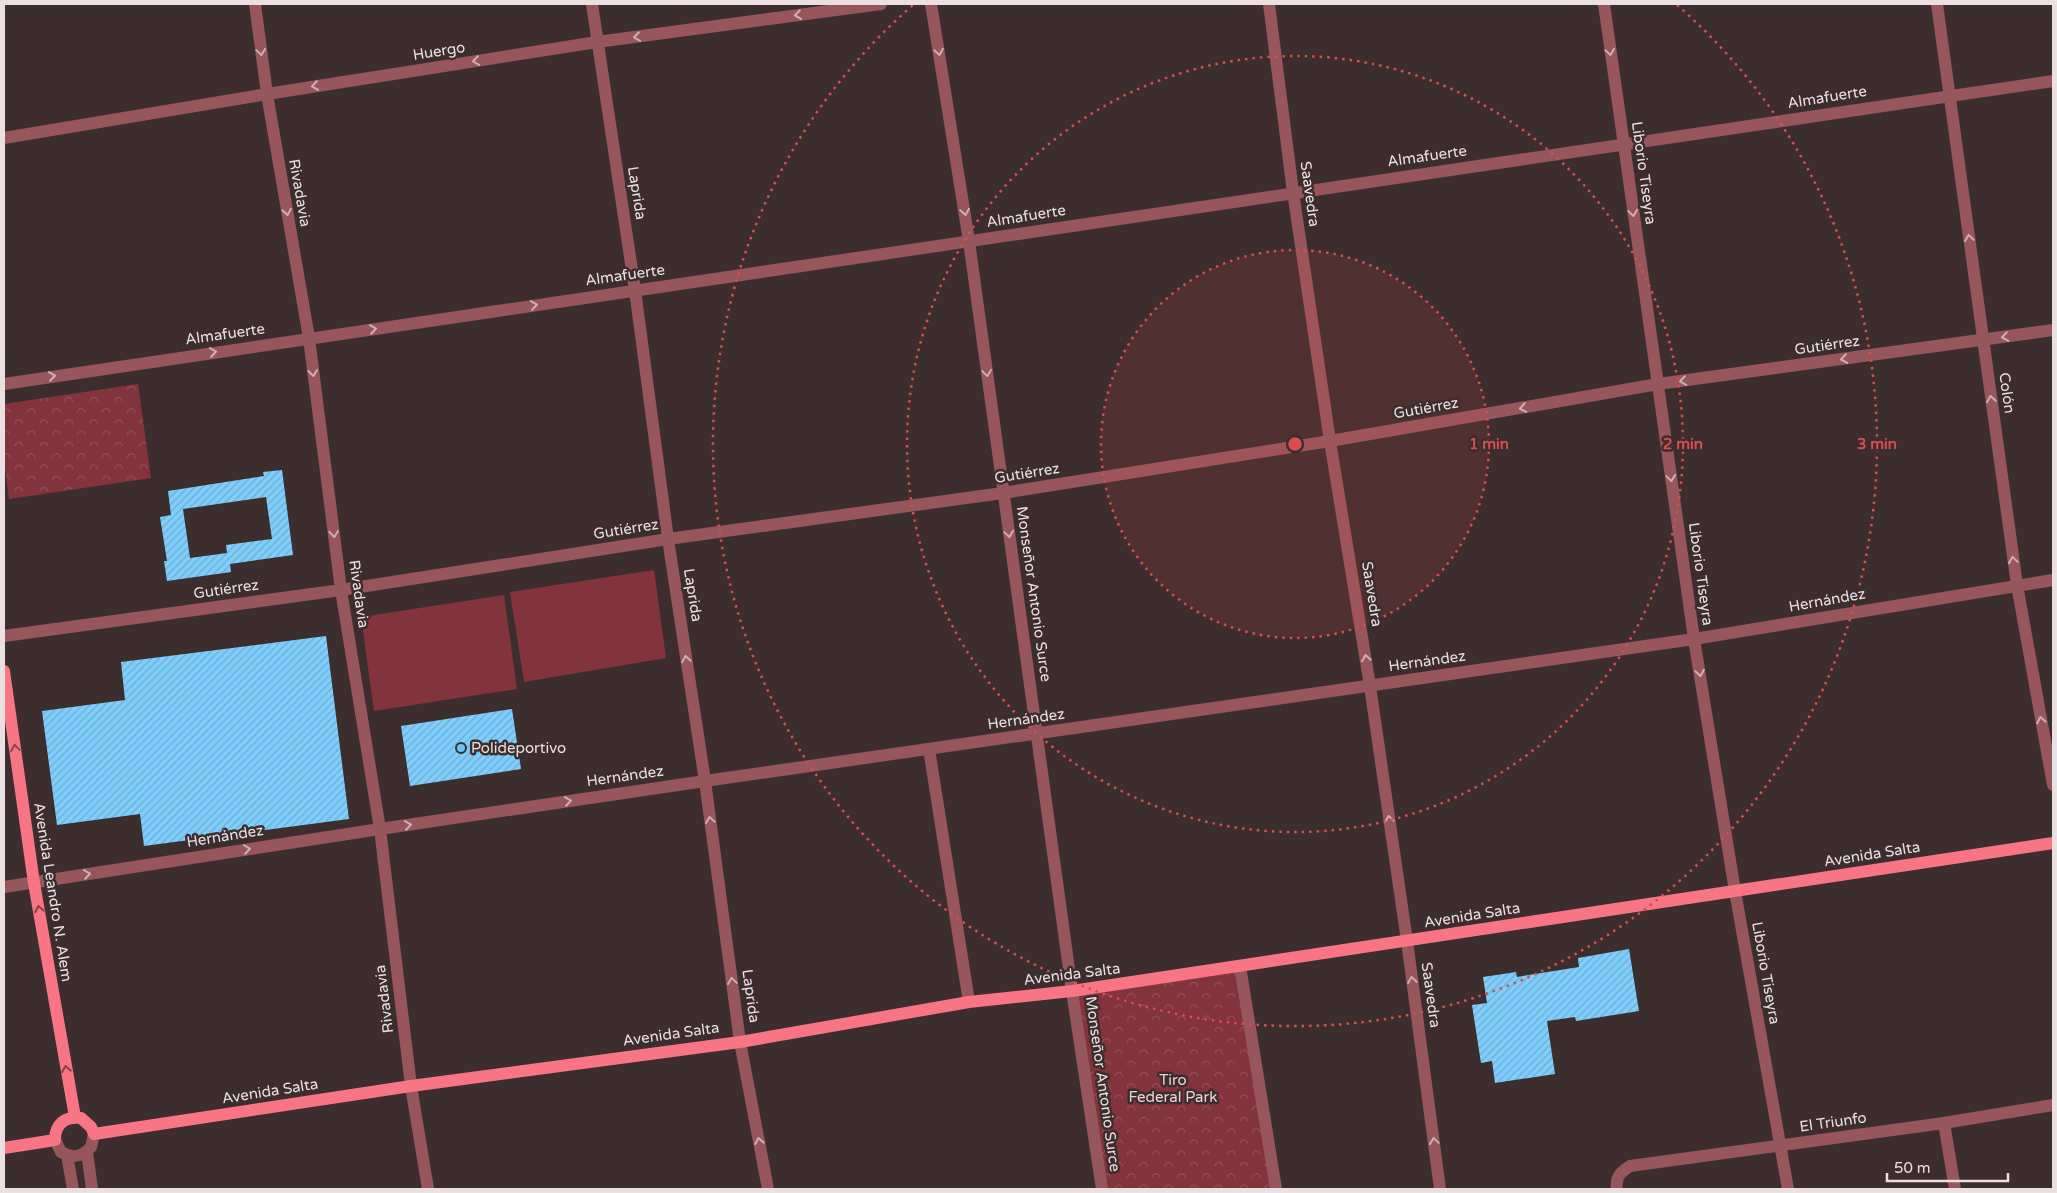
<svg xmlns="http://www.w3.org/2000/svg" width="2057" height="1193" viewBox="0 0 2057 1193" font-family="'Varela Round',sans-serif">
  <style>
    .green { fill: #82333c }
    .park { fill: url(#park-crowns) }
    .building { fill: url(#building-hatch); fill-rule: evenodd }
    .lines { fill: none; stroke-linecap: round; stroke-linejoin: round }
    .minor { stroke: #96565b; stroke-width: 12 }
    .major { stroke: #f87583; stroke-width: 12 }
    .oneway { stroke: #cdb0b2 }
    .oneway2 { stroke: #7e474c }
    .ring { fill: none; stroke: #da4d4d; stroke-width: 2.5; stroke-dasharray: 2.5 5 }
    .poi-dot { fill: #6dc2f3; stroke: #3c2e2e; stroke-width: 2 }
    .labels { text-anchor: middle; stroke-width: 5; stroke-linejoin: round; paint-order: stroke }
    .street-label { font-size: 15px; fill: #eae0e1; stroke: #3c2e2e }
    .poi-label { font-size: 15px; fill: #eae0e1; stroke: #3c2e2e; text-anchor: start }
    .park-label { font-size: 15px; fill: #eed2d3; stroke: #3c2e2e }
    .centre { fill: #da4d4d; stroke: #3c2e2e; stroke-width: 2.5 }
    .ring-label { font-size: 15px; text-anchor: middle; font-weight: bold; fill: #da4d4d; stroke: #3c2e2e; stroke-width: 5; stroke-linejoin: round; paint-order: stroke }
  </style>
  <defs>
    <pattern id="park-crowns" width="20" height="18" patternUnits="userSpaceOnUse" patternTransform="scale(1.25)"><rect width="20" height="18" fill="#82333c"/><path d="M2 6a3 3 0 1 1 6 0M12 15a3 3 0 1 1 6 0" fill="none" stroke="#945058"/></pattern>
    <pattern id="building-hatch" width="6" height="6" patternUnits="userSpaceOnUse" patternTransform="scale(1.25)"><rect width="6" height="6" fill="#7ecffd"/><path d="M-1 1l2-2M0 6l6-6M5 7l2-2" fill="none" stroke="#70accf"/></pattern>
  </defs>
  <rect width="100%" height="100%" fill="#3c2e2e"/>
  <g class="green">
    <polygon points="654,570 666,658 524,682 510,592"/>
    <polygon points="504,595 517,689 374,711 361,617"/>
  </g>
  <g class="park">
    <polygon points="138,384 151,478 9,499 4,460 4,404"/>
    <polygon points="1240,966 1276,1189 1102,1189 1072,991"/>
  </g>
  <g class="building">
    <path d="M 282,470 L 293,555 L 230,564 L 231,572 L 167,581 L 164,561 L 167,561 L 160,517 L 171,515 L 168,491 L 264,476 L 263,472 ZM 266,497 L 272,539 L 226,545 L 227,553 L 190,558 L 183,509 Z"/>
    <polygon points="326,636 349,819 144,846 140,814 57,825 42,711 125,700 121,662"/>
    <polygon points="512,709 521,769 410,786 401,726"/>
    <polygon points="1629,949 1639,1011 1576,1021 1575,1017 1547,1021 1555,1074 1495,1083 1492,1061 1481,1063 1472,1005 1487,1003 1483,977 1516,972 1517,977 1579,967 1578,958"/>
  </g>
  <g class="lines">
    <g class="minor">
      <polyline points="255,4 267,94 309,338 341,590 380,829 411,1086 428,1189"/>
      <polyline points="592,4 635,290 668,539 705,781 740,1042 768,1189"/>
      <polyline points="931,4 969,241 1072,991 1102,1189"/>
      <polyline points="1269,4 1293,192 1330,441 1370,686 1407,941 1440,1189"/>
      <polyline points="1604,4 1694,639 1735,891 1788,1189"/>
      <polyline points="1937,4 2017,585 2053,785"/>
      <polyline points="4,138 267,94 597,42 881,4"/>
      <polyline points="4,384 2053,81"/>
      <polyline points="4,636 341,590 668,539 1003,493 1330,441 1658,384 2053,330"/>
      <polyline points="929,749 969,1002"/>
      <polyline points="4,887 380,829 705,781 1694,639 2053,580"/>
      <polyline points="1240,966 1276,1189"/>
      <polyline points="1944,1123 1955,1189"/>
      <path d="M 55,1140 L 61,1152 C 73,1159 82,1157 91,1147 L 94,1134"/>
      <polyline points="87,1152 92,1189"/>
      <polyline points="67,1155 73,1189"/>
      <path d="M 1617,1189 C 1615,1177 1621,1172 1630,1166 L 1944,1123 L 2053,1105"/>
    </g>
    <g class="major">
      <polyline points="4,671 34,883 75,1117"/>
      <path d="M 4,1148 L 55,1140 C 55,1124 65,1116 81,1118 L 91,1127 L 94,1134 L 411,1086 L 740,1042 L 969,1002 L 1072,991 L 2053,843"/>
    </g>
  </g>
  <defs><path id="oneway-chevron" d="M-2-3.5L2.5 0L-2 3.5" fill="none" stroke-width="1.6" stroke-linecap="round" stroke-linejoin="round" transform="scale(1.25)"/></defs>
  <g class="oneway">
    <use href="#oneway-chevron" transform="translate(798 15) rotate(172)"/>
    <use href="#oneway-chevron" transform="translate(637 37) rotate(172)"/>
    <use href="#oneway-chevron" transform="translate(261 52) rotate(82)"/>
    <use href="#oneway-chevron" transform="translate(939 52) rotate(81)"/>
    <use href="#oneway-chevron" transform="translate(1610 52) rotate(82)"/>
    <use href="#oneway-chevron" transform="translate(476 61) rotate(171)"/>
    <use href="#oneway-chevron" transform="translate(315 86) rotate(171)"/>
    <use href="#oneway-chevron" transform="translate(287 212) rotate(80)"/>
    <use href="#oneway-chevron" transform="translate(965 212) rotate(81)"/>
    <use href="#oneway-chevron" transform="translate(1633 213) rotate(82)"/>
    <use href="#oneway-chevron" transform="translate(1969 238) rotate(-98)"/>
    <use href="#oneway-chevron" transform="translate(534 305) rotate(-8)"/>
    <use href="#oneway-chevron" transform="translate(373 329) rotate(-8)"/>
    <use href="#oneway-chevron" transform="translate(2005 337) rotate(171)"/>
    <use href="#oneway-chevron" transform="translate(213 352) rotate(-8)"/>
    <use href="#oneway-chevron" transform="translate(1844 359) rotate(172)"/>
    <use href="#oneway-chevron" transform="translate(313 373) rotate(83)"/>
    <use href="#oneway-chevron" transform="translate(987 373) rotate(82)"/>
    <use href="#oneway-chevron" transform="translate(52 376) rotate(-8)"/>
    <use href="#oneway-chevron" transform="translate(1683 381) rotate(172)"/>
    <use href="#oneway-chevron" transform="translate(1991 399) rotate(-98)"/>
    <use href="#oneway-chevron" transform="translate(1523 408) rotate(170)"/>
    <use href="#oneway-chevron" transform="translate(1671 478) rotate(82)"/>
    <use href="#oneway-chevron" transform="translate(334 534) rotate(83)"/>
    <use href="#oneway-chevron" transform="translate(1009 534) rotate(82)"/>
    <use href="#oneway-chevron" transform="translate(2013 560) rotate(-98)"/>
    <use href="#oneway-chevron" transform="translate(1366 658) rotate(-99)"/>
    <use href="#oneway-chevron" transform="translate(686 659) rotate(-99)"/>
    <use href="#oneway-chevron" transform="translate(1700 673) rotate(81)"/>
    <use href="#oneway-chevron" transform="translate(2041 720) rotate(-100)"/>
    <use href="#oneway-chevron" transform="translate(568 801) rotate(-8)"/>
    <use href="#oneway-chevron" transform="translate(1389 819) rotate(-98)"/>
    <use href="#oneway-chevron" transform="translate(710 820) rotate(-98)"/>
    <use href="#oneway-chevron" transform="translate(408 825) rotate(-8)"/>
    <use href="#oneway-chevron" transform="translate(247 849) rotate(-9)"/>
    <use href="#oneway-chevron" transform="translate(87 874) rotate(-9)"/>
    <use href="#oneway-chevron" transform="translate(1412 980) rotate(-98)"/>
    <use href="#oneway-chevron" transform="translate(732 981) rotate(-98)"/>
    <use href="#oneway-chevron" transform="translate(759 1141) rotate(-100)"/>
    <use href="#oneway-chevron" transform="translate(1434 1141) rotate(-98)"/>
  </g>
  <g class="oneway2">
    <use href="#oneway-chevron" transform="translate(15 748) rotate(-98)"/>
    <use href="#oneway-chevron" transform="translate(39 909) rotate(-100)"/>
    <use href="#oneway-chevron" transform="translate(66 1069) rotate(-100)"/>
  </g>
  <circle cx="1295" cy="444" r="194" fill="#da4d4d" fill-opacity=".12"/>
  <g class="ring">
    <circle cx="1295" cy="444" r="194"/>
    <circle cx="1295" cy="444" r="388"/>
    <path d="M1677 5A582 582 0 1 1 913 5"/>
  </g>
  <circle class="poi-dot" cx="461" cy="748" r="5"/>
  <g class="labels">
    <g class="street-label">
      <text transform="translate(439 51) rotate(-9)" y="5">Huergo</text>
      <text transform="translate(1827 97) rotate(-9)" y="5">Almafuerte</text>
      <text transform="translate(1427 156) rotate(-8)" y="5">Almafuerte</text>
      <text transform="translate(1644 173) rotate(82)" y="5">Liborio Tiseyra</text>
      <text transform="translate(300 193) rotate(80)" y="5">Rivadavia</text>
      <text transform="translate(637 193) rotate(81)" y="5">Laprida</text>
      <text transform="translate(1310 194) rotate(82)" y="5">Saavedra</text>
      <text transform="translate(1026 216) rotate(-9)" y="5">Almafuerte</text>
      <text transform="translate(625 275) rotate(-8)" y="5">Almafuerte</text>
      <text transform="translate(225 334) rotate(-8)" y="5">Almafuerte</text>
      <text transform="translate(1827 345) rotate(-8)" y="5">Gutiérrez</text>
      <text transform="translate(2007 393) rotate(82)" y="5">Colón</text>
      <text transform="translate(1426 408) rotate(-10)" y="5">Gutiérrez</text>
      <text transform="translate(1027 473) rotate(-9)" y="5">Gutiérrez</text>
      <text transform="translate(626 529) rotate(-9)" y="5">Gutiérrez</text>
      <text transform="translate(1701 574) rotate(82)" y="5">Liborio Tiseyra</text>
      <text transform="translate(226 589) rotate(-8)" y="5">Gutiérrez</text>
      <text transform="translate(359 594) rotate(82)" y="5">Rivadavia</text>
      <text transform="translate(1034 594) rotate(82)" y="5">Monseñor Antonio Surce</text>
      <text transform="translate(1372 594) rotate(81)" y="5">Saavedra</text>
      <text transform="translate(693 595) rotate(81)" y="5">Laprida</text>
      <text transform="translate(1827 600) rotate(-10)" y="5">Hernández</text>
      <text transform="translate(1427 661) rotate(-8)" y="5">Hernández</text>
      <text transform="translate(1026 719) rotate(-8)" y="5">Hernández</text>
      <text transform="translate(625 776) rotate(-8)" y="5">Hernández</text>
      <text transform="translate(225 836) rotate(-9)" y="5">Hernández</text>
      <text transform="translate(1872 854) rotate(-9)" y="5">Avenida Salta</text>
      <text transform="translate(53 892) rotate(81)" y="5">Avenida Leandro N. Alem</text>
      <text transform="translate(1472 915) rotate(-9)" y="5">Avenida Salta</text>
      <text transform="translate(1766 973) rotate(80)" y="5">Liborio Tiseyra</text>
      <text transform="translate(1072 974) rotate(-7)" y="5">Avenida Salta</text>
      <text transform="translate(1431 995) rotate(82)" y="5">Saavedra</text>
      <text transform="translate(751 996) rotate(82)" y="5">Laprida</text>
      <text transform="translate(384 999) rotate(-97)" y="5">Rivadavia</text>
      <text transform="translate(671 1034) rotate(-8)" y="5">Avenida Salta</text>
      <text transform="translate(1103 1084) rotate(82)" y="5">Monseñor Antonio Surce</text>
      <text transform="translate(270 1091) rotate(-9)" y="5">Avenida Salta</text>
      <text transform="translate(1833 1122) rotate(-8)" y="5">El Triunfo</text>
    </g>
    <g class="poi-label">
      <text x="471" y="753">Polideportivo</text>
    </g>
    <g class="park-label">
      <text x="1173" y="1085">Tiro<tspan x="1173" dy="17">Federal Park</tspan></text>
    </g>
  </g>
  <circle cx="1295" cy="444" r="8" class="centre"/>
  <g class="ring-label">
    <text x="1489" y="449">1 min</text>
    <text x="1683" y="449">2 min</text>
    <text x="1877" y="449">3 min</text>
  </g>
  <rect width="2057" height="1193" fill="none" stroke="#eae0e1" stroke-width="10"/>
  <path d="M1887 1173v8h121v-8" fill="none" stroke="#eae0e1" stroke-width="2.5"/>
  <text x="1894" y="1173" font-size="15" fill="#eae0e1" stroke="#3c2e2e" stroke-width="4" paint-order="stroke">50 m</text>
</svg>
